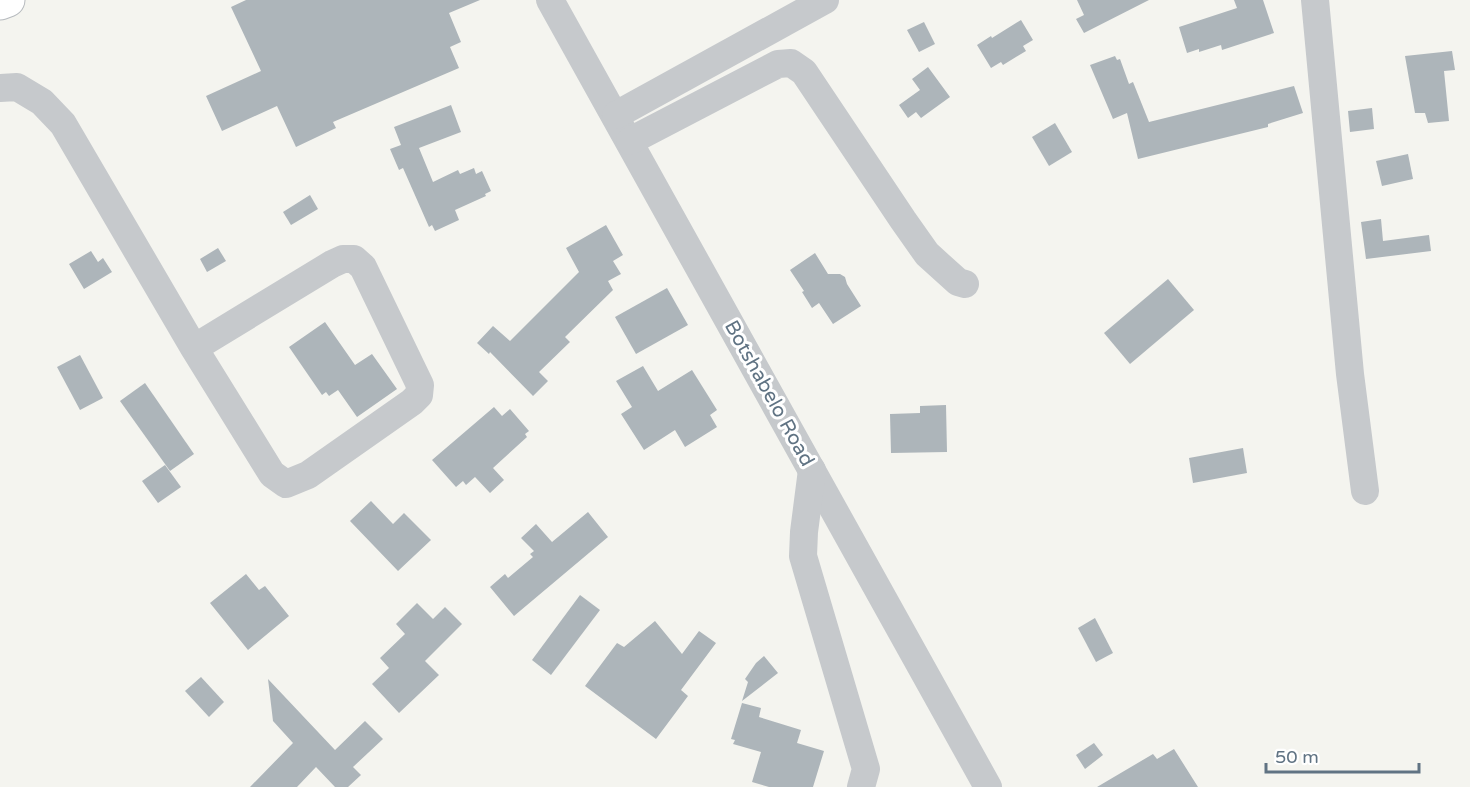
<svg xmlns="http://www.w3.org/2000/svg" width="1470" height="787" viewBox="0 0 1470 787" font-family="'Varela Round',sans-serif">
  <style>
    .building { fill: #adb5ba }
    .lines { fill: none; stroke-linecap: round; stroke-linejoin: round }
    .major-casing { stroke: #b6babe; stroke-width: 35 }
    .minor { stroke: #c6c9cc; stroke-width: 28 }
    .major { stroke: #fff; stroke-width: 33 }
    .labels { text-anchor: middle; stroke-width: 6; stroke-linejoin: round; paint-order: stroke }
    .street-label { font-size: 20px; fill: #607383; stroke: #fff }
  </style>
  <rect width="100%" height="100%" fill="#f4f4ef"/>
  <g class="building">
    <polygon points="246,0 480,0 449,13 461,42 450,47 459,68 333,122 336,128 296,147 277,106 222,131 206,96 261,71 231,7"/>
    <polygon points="1077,0 1149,0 1084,33 1076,19 1084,15"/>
    <polygon points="1234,0 1263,0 1274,33 1222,50 1221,45 1199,52 1199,49 1187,53 1179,27 1237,8"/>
    <polygon points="1021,20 1033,40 1023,46 1026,51 1003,65 1001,62 991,68 977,45 991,36 992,38"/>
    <polygon points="924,22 935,44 919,52 907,30"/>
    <polygon points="1452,51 1455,70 1444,71 1449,121 1428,123 1425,113 1415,113 1405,56"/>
    <polygon points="1115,56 1117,60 1120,59 1129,84 1133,82 1149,122 1294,86 1303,113 1268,124 1268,127 1138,159 1127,113 1113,119 1090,65"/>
    <polygon points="928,67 950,97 921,118 916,112 908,118 899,105 920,90 912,79"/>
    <polygon points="451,105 461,132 419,148 433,182 458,170 460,174 474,168 476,174 482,171 491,191 485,194 486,196 455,210 459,220 435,231 432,225 429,227 403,168 399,170 390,149 401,145 394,127"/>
    <polygon points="1372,108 1374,129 1350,132 1348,111"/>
    <polygon points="1055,123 1072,152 1049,166 1032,137"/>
    <polygon points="1408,154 1413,179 1382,186 1376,161"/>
    <polygon points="310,195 318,209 291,225 283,212"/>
    <polygon points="1381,219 1383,241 1429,235 1431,251 1366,259 1361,222"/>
    <polygon points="606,225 623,255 613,261 621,274 608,281 613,290 565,337 570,342 539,372 548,381 533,396 490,352 489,354 477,343 493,326 510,341 579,272 566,248"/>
    <polygon points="218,248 226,261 207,272 200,259"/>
    <polygon points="91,251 98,262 103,258 112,272 84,289 69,264"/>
    <polygon points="815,253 828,274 840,274 845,277 847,284 861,306 833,324 819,303 812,308 802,292 804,291 790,270"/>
    <polygon points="1168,279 1194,310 1130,364 1104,333"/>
    <polygon points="667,288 688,325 636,354 615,317"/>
    <polygon points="325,322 355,365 372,354 397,389 357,417 338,390 329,396 326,392 322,395 289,347"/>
    <polygon points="80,355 103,398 80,410 57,367"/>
    <polygon points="643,366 658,391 692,370 717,410 710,415 717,427 685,447 675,430 644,450 621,414 632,407 616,381"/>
    <polygon points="145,383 194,454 170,471 120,401"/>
    <polygon points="946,405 947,452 891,453 890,414 920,413 920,406"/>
    <polygon points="494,407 502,416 510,409 529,431 525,434 527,437 493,468 504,480 490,493 475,477 466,485 463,481 456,487 432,460"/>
    <polygon points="1243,448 1247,473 1193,483 1189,458"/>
    <polygon points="165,465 181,487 158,503 142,481"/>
    <polygon points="371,501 393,524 404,513 431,540 398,571 350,521"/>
    <polygon points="588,512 608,537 514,616 490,587 505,574 508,578 533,557 530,554 534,551 521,538 536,524 552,542"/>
    <polygon points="246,574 259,590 265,586 289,616 248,650 210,603"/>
    <polygon points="580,595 600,610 551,675 532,660"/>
    <polygon points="417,603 433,619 445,607 462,624 425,661 439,675 399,713 372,684 389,668 380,658 405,634 396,624"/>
    <polygon points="1095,618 1113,653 1096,662 1078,628"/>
    <polygon points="655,621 682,654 699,631 716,643 681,690 688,696 656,739 585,686 617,643 624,647"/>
    <polygon points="764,656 778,673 742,701 748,682 745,679 756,663"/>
    <polygon points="201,677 224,702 209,717 185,691"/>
    <polygon points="268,679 335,750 365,721 383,739 353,767 361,775 348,787 335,787 316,767 297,787 250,787 293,743 273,721"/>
    <polygon points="742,703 761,708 759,717 801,730 797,743 824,751 813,787 769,787 752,782 761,752 733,744 735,740 731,739"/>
    <polygon points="1094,743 1103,755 1085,769 1076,755"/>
    <polygon points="1174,749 1198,787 1097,787 1153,754 1157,759"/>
  </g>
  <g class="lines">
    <g class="major-casing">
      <polyline id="major" points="0,3 8,0"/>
    </g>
    <g class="minor">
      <polyline points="550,0 988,787"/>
      <polyline points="1315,0 1350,374 1365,491"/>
      <polyline points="0,88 17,87 42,102 63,124 194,348 272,474 286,484 308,475 412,402 419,395 420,385 363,267 354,259 343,259 332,264 194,348"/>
      <polyline points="616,115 825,0"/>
      <polyline points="630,141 778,64 791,63 804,72 903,220 927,254 958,282 965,284"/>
      <polyline points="812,470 804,532 803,556 866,769 861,787"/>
    </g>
    <use href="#major" class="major"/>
  </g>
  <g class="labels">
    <g class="street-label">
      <text transform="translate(770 393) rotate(61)" y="7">Botshabelo Road</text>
    </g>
  </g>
  <path d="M1266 763v9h153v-9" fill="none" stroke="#607383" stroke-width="3"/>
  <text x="1275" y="763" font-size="18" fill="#607383" stroke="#ffffff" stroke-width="4.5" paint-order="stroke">50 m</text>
</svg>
